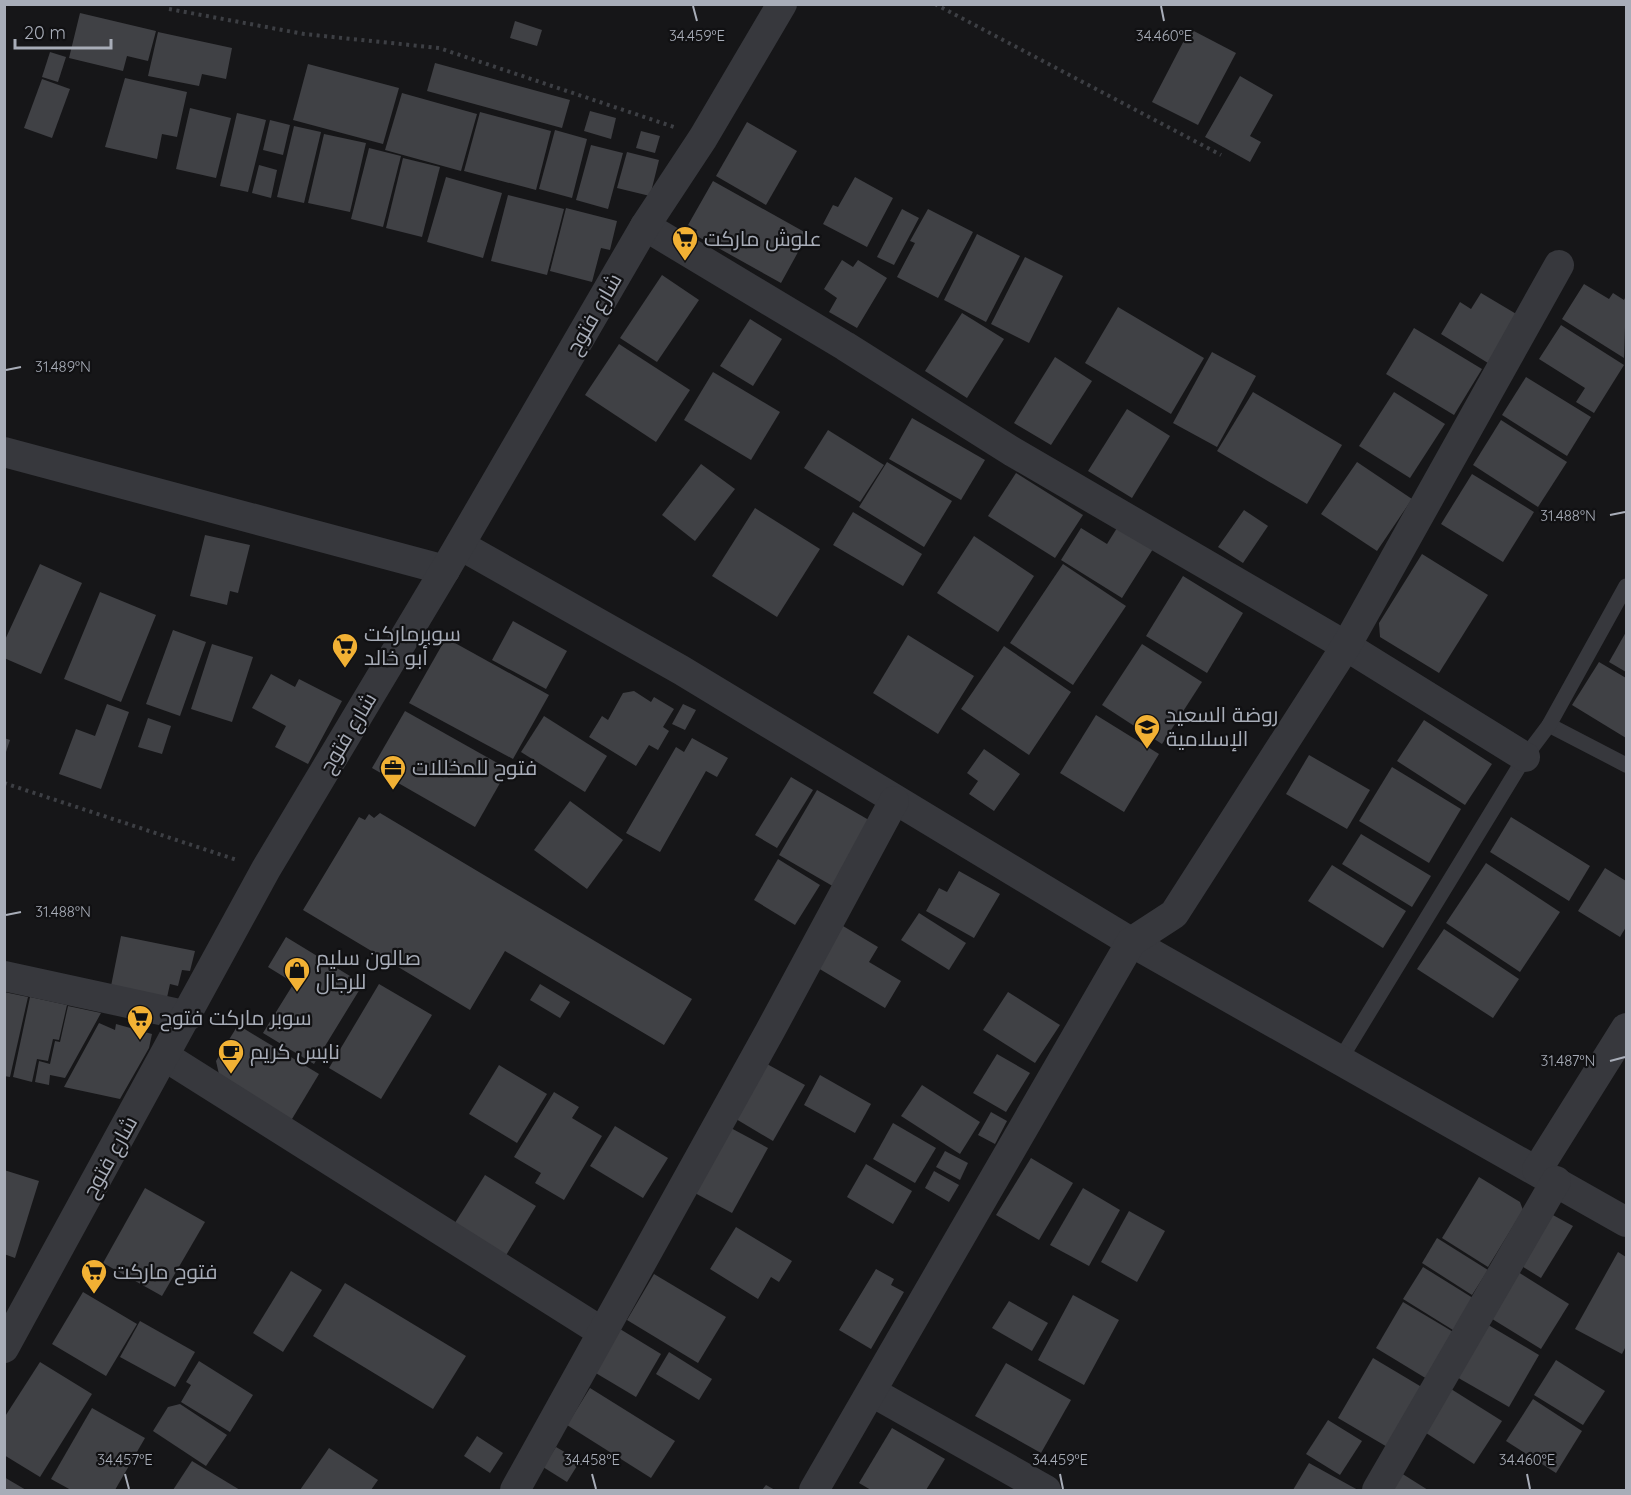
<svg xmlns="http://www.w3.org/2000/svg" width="1631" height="1495" viewBox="0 0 1631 1495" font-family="Quicksand,Cairo,sans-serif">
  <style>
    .building { fill: #404145 }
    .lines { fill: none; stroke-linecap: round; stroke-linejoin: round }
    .path { stroke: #3d3f44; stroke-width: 4; stroke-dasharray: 3 4.5; stroke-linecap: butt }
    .service { stroke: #37383d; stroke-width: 15 }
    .minor { stroke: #37383d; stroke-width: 30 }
    .ticks { fill: none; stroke: #a8adb8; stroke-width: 2 }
    .labels { text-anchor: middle; stroke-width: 4.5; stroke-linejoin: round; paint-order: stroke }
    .poi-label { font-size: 21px; fill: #a8adb8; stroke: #111113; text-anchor: start }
    .street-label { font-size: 21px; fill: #a8adb8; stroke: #111113 }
    .ticks-label { font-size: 15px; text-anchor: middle; fill: #a8adb8; stroke: #111113; stroke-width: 4.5; stroke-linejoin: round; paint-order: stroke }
  </style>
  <rect width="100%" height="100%" fill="#161618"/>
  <g class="building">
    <polygon points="80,13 156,31 148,61 127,56 123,71 69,58"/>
    <polygon points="515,21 542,30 537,46 510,38"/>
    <polygon points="1190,29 1236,53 1198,125 1152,102"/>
    <polygon points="158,32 232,48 226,79 202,74 199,86 148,76"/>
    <polygon points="50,52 66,57 58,82 42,77"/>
    <polygon points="435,63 570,100 562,128 427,91"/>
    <polygon points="308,64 399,88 383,144 293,120"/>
    <polygon points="1240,76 1273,95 1250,136 1261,142 1250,162 1205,137"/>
    <polygon points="125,78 187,92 177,137 162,134 157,159 105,147"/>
    <polygon points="42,79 70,89 52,138 24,128"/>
    <polygon points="402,93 477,114 461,171 385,150"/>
    <polygon points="190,108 231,118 216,178 176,169"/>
    <polygon points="590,111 616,118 611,139 584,131"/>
    <polygon points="480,112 551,131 536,190 464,171"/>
    <polygon points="237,113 266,120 248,192 220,186"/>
    <polygon points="270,120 290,125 283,155 263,150"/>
    <polygon points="747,122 797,151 766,205 716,176"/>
    <polygon points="294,126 321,132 304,203 277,197"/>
    <polygon points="555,130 587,139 572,198 539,189"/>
    <polygon points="641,131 660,136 655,153 636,148"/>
    <polygon points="324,134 366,143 350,212 308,203"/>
    <polygon points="591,145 623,153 608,209 576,200"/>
    <polygon points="369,148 401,156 383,227 351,219"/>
    <polygon points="627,152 659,160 650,196 617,188"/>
    <polygon points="403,158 440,167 422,237 386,228"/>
    <polygon points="259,165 277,170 271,198 252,193"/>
    <polygon points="446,177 502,193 483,258 427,242"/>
    <polygon points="855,177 893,198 867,247 823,224 833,205 838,207"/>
    <polygon points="713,181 808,234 781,283 695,235 697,230 688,225"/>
    <polygon points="508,195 564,209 547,275 491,261"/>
    <polygon points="566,208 617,221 610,250 601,248 592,282 550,271"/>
    <polygon points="902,209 919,218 894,265 877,257"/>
    <polygon points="928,209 973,232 938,298 897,277 915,243 910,241"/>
    <polygon points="977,234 1020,256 986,322 944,300"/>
    <polygon points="1025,257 1063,276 1029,343 991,324"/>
    <polygon points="842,260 853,267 858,260 887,278 857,328 829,312 837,298 824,289"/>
    <polygon points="662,275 699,300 657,362 620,338"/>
    <polygon points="1584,284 1609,299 1613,293 1624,300 1626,296 1624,358 1562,319"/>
    <polygon points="1481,293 1518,315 1488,363 1441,334 1460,302 1471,309"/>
    <polygon points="1118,307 1204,358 1171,414 1085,363"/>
    <polygon points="962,313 1004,339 967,398 925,371"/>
    <polygon points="750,319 782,339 753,386 720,366"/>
    <polygon points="1561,325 1624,365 1594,413 1576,402 1585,388 1539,359"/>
    <polygon points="1414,328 1482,369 1454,415 1386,374"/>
    <polygon points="619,344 690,390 656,442 585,395"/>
    <polygon points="1212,352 1256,376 1217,447 1173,423"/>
    <polygon points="1055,357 1092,381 1051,445 1014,423"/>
    <polygon points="713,372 780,412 751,460 684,420"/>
    <polygon points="1526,377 1591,417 1567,456 1502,415"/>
    <polygon points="1253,392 1342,445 1307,504 1217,451"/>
    <polygon points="1394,392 1445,424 1410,478 1359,446"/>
    <polygon points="1127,409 1170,436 1132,498 1088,471"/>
    <polygon points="912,418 985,460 961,500 889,459"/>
    <polygon points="1501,420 1567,462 1538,507 1473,465"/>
    <polygon points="828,430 884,465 860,502 804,468"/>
    <polygon points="887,462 952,501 924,547 859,507"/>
    <polygon points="1357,462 1412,499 1377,551 1321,514"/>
    <polygon points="701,464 735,489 695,541 662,515"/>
    <polygon points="1016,473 1083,515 1055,558 988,516"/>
    <polygon points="1472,474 1534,512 1503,562 1441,524"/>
    <polygon points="755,508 820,549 777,617 712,576"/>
    <polygon points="1244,510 1268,526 1243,563 1218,547"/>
    <polygon points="853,512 922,554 903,586 833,545"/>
    <polygon points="1081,528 1107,544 1117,528 1153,549 1122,598 1061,560"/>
    <polygon points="205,535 250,545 238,593 230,591 227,605 190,596"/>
    <polygon points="974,536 1034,576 998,632 937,593"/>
    <polygon points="1422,554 1488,595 1439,673 1380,637 1379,623"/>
    <polygon points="40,564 82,583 41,674 4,658 4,642"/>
    <polygon points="1063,564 1126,606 1073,685 1010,643"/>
    <polygon points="1183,576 1243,613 1207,673 1146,636"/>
    <polygon points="100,592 156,615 121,702 64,679"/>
    <polygon points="513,621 567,651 546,689 492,660"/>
    <polygon points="173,630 206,642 180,716 146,704"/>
    <polygon points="1626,632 1626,672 1609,662"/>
    <polygon points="908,635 974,676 938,734 873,693"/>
    <polygon points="446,638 549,695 513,759 409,703"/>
    <polygon points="212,644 253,657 232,722 191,709"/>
    <polygon points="1142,644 1202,682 1162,744 1102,705"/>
    <polygon points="1004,646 1071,692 1029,755 961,709"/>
    <polygon points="1599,662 1626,678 1626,738 1572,705"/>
    <polygon points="271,674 295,687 299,679 342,701 308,764 275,747 286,726 252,708"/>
    <polygon points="634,691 651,702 654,697 674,709 663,727 669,731 658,750 649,745 636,766 589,737 602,716 608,720 623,693"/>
    <polygon points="107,704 129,712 101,789 59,774 76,729 95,736"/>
    <polygon points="683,704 696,710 685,730 672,724"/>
    <polygon points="405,711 508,769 475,827 372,768"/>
    <polygon points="1096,715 1159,754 1124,812 1060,773"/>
    <polygon points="544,716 607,756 585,792 521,752"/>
    <polygon points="148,718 171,726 162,754 138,747"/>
    <polygon points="1424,720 1492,764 1465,805 1397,761"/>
    <polygon points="4,738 10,740 5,755 4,755"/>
    <polygon points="692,738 728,758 717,777 706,771 660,852 626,833 676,747 684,752"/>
    <polygon points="984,749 1020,774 994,811 969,794 978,781 967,773"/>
    <polygon points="1309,755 1370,790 1347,829 1286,794"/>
    <polygon points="1392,767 1461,809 1429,863 1359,821"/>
    <polygon points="791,777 813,790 777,848 755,835"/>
    <polygon points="817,790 874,823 836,888 779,855"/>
    <polygon points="570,801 623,840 587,889 534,850"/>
    <polygon points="380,813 692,999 664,1045 505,951 470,1010 303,910 359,817 365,820 369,814 374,818"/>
    <polygon points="1511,817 1590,866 1569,901 1490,852"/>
    <polygon points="1361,834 1431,876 1412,907 1342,864"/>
    <polygon points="778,859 820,885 795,925 754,900"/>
    <polygon points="1486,863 1560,912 1520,972 1446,923"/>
    <polygon points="1332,865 1406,911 1383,948 1308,901"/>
    <polygon points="1605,868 1626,881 1626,927 1620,937 1578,911"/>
    <polygon points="959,871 1000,894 974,938 926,911 939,888 947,892"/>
    <polygon points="919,913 966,943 949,970 901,940"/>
    <polygon points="843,926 878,947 869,962 901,981 885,1008 818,968"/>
    <polygon points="1444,929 1519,979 1493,1018 1417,969"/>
    <polygon points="121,936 195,951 190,971 182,970 178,986 170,984 166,1002 110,991"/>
    <polygon points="286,937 363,984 314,1064 263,1033 294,983 268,967"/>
    <polygon points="379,984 432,1015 381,1099 329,1068"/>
    <polygon points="540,984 570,1002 560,1018 530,1000"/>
    <polygon points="4,992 28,997 10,1077 4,1076"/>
    <polygon points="1008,992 1060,1025 1035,1063 983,1030"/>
    <polygon points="30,997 67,1005 59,1040 53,1039 48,1061 37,1059 32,1082 13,1077"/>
    <polygon points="68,1006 101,1013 65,1078 50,1075 49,1085 35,1082 39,1061 50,1064 55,1041 60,1042"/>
    <polygon points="99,1023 115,1030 116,1024 152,1034 149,1048 120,1099 64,1087"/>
    <polygon points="238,1025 319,1074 289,1124 221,1083 216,1061"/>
    <polygon points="997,1054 1030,1073 1006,1112 973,1093"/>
    <polygon points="767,1064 805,1085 773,1141 736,1119"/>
    <polygon points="499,1065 547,1094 517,1143 469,1114"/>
    <polygon points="820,1075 871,1104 855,1133 804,1105"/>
    <polygon points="922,1085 980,1122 960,1154 901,1116"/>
    <polygon points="554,1092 579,1107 572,1118 602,1136 564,1200 535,1183 541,1173 514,1157"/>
    <polygon points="991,1112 1007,1121 995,1144 978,1135"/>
    <polygon points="893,1123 936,1148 915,1183 873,1159"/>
    <polygon points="615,1126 668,1158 643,1198 590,1166"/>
    <polygon points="729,1127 768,1148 732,1213 693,1192"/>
    <polygon points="945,1151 968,1163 960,1180 936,1167"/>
    <polygon points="1031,1158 1073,1183 1039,1240 996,1215"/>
    <polygon points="866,1164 912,1191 893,1224 847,1197"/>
    <polygon points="4,1170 39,1181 15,1258 4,1254"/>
    <polygon points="934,1171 959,1185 949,1202 925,1188"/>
    <polygon points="485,1175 536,1206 505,1257 453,1226"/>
    <polygon points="1479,1177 1520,1202 1523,1210 1488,1267 1442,1238"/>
    <polygon points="145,1188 205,1222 162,1296 103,1263"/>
    <polygon points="1083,1188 1120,1210 1089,1266 1050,1245"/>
    <polygon points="1129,1211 1165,1231 1137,1282 1101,1262"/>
    <polygon points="1551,1214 1573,1226 1541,1278 1520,1265"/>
    <polygon points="736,1227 792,1261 779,1282 771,1277 758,1299 710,1269"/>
    <polygon points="1437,1238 1488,1270 1472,1295 1422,1263"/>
    <polygon points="1618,1252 1626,1257 1626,1346 1622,1354 1575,1329"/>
    <polygon points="1423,1267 1481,1303 1461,1335 1403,1299"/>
    <polygon points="876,1269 894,1279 891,1285 904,1292 871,1349 839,1330"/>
    <polygon points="291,1271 322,1290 283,1352 253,1333"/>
    <polygon points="1518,1272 1569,1304 1541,1349 1489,1317"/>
    <polygon points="654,1274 726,1317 698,1363 627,1320"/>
    <polygon points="345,1283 466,1356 433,1409 313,1336"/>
    <polygon points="83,1292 137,1324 106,1376 52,1344"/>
    <polygon points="1073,1295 1119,1320 1084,1385 1038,1360"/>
    <polygon points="1009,1301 1048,1323 1032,1351 992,1328"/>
    <polygon points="1403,1302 1460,1336 1432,1382 1376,1348"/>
    <polygon points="140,1321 195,1352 175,1387 120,1357"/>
    <polygon points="1485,1323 1539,1355 1509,1407 1455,1376"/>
    <polygon points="620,1329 661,1354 636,1397 594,1372"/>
    <polygon points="669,1352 712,1379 699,1400 656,1374"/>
    <polygon points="1373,1358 1425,1389 1389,1448 1338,1418"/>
    <polygon points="1556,1360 1605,1391 1583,1425 1534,1395"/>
    <polygon points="199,1361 253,1395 230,1432 181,1402 191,1385 186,1382"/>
    <polygon points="40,1362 92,1394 40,1477 4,1455 4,1418"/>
    <polygon points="1006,1363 1071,1400 1041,1453 975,1416"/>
    <polygon points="590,1388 675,1441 651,1478 567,1425"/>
    <polygon points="1451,1389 1502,1421 1474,1464 1423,1431"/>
    <polygon points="1533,1399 1582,1431 1556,1473 1506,1441"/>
    <polygon points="180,1404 227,1435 206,1466 153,1431 168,1407"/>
    <polygon points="92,1408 145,1438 115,1490 71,1490 51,1479"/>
    <polygon points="1328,1420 1362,1441 1340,1475 1306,1454"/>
    <polygon points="892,1428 945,1459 926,1490 871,1490 859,1483"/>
    <polygon points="477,1436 503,1453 490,1473 464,1456"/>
    <polygon points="556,1447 580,1461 567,1482 543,1467"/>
    <polygon points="329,1448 378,1480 371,1490 300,1490"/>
    <polygon points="192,1461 240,1490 173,1490"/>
    <polygon points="1309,1463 1358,1490 1293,1490"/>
    <polygon points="1401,1473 1428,1490 1389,1490"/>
    <polygon points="4,1477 26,1490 4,1490"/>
    <polygon points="766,1485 775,1490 762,1490"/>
  </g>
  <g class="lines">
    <g class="path">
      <polyline points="935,4 1221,155"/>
      <polyline points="169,9 304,34 439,48 674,127"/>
      <polyline points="4,783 237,860"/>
    </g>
    <g class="service">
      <polyline points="1549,725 1626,765"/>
      <polyline points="1340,1060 1525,757 1549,725 1626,586"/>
    </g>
    <g class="minor">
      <polyline points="645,226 845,346 1013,452 1346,646 1525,757"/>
      <polyline points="4,452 445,570"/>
      <polyline points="460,545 681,670 1131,942 1626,1222"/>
      <polyline points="4,976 188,1016"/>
      <polyline points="166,1057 602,1332"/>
      <polyline points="1537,1170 1626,1028"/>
      <polyline points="4,1348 266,869 445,570 645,226 703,138 782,4"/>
      <polyline points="872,1392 1046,1490"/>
      <polyline points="515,1490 770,1031 894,801"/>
      <polyline points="814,1490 1131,942 1174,914 1346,646 1559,265"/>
      <polyline points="1377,1490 1556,1181"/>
    </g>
  </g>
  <path class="ticks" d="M 693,6 L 697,21M 1161,6 L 1164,21M 6,370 L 21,367M 1610,515 L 1625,512M 6,915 L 21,912M 1610,1061 L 1625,1057M 125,1474 L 129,1489M 592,1474 L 596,1489M 1060,1474 L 1063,1489M 1527,1474 L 1530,1489"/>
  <defs>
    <g id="supermarket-pin" transform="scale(1.35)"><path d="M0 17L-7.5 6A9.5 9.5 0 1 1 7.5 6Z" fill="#f2b134" stroke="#111113"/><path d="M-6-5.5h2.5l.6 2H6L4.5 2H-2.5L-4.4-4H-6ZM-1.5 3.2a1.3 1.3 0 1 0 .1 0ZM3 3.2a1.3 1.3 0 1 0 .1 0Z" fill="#111"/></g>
    <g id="school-pin" transform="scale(1.35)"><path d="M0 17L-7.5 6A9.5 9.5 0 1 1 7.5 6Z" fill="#f2b134" stroke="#111113"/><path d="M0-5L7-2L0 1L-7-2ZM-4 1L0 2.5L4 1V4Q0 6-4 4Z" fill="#111"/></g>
    <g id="office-pin" transform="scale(1.35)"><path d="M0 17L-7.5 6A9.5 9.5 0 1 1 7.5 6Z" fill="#f2b134" stroke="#111113"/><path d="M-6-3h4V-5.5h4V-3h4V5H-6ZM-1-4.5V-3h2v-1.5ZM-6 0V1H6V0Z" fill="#111"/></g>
    <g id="shop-pin" transform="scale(1.35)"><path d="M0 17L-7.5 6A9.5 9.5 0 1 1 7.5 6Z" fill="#f2b134" stroke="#111113"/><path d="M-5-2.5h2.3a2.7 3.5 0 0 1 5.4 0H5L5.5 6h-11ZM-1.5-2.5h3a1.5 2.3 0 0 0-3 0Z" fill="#111"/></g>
    <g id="cafe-pin" transform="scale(1.35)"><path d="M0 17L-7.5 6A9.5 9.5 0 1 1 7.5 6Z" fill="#f2b134" stroke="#111113"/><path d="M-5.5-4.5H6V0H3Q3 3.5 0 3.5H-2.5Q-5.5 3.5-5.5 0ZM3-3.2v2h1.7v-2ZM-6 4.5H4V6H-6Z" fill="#111"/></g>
  </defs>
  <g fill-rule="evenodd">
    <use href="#supermarket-pin" x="685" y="239"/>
    <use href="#supermarket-pin" x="345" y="646"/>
    <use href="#school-pin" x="1147" y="727"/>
    <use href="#office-pin" x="393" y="768"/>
    <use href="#shop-pin" x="297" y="970"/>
    <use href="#supermarket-pin" x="140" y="1018"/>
    <use href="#cafe-pin" x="231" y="1052"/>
    <use href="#supermarket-pin" x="94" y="1272"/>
  </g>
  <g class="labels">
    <g class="poi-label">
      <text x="704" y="246">علوش ماركت</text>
      <text x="364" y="641">سوبرماركت<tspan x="364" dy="24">أبو خالد</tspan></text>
      <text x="1166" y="722">روضة السعيد<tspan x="1166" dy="24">الإسلامية</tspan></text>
      <text x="412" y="775">فتوح للمخللات</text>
      <text x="316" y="965">صالون سليم<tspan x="316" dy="24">للرجال</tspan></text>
      <text x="160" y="1025">سوبر ماركت فتوح</text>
      <text x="250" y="1059">نايس كريم</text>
      <text x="113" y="1279">فتوح ماركت</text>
    </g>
    <g class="street-label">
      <text transform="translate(594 314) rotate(-60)" y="7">شارع فتوح</text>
      <text transform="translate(348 733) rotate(-59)" y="7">شارع فتوح</text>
      <text transform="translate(110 1157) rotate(-61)" y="7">شارع فتوح</text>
    </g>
  </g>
  <g class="ticks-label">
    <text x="697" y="41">34.459°E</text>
    <text x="1164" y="41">34.460°E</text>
    <text x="63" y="372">31.489°N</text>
    <text x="1568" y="521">31.488°N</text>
    <text x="63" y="917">31.488°N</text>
    <text x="1568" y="1066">31.487°N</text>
    <text x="125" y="1465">34.457°E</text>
    <text x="592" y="1465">34.458°E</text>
    <text x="1060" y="1465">34.459°E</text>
    <text x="1527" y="1465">34.460°E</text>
  </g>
  <rect width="1631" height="1495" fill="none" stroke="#a8adb8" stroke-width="12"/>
  <path d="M15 39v9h96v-9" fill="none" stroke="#a8adb8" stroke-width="3"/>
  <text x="24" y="39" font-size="18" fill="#a8adb8" stroke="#111113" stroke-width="4.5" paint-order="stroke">20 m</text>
</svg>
